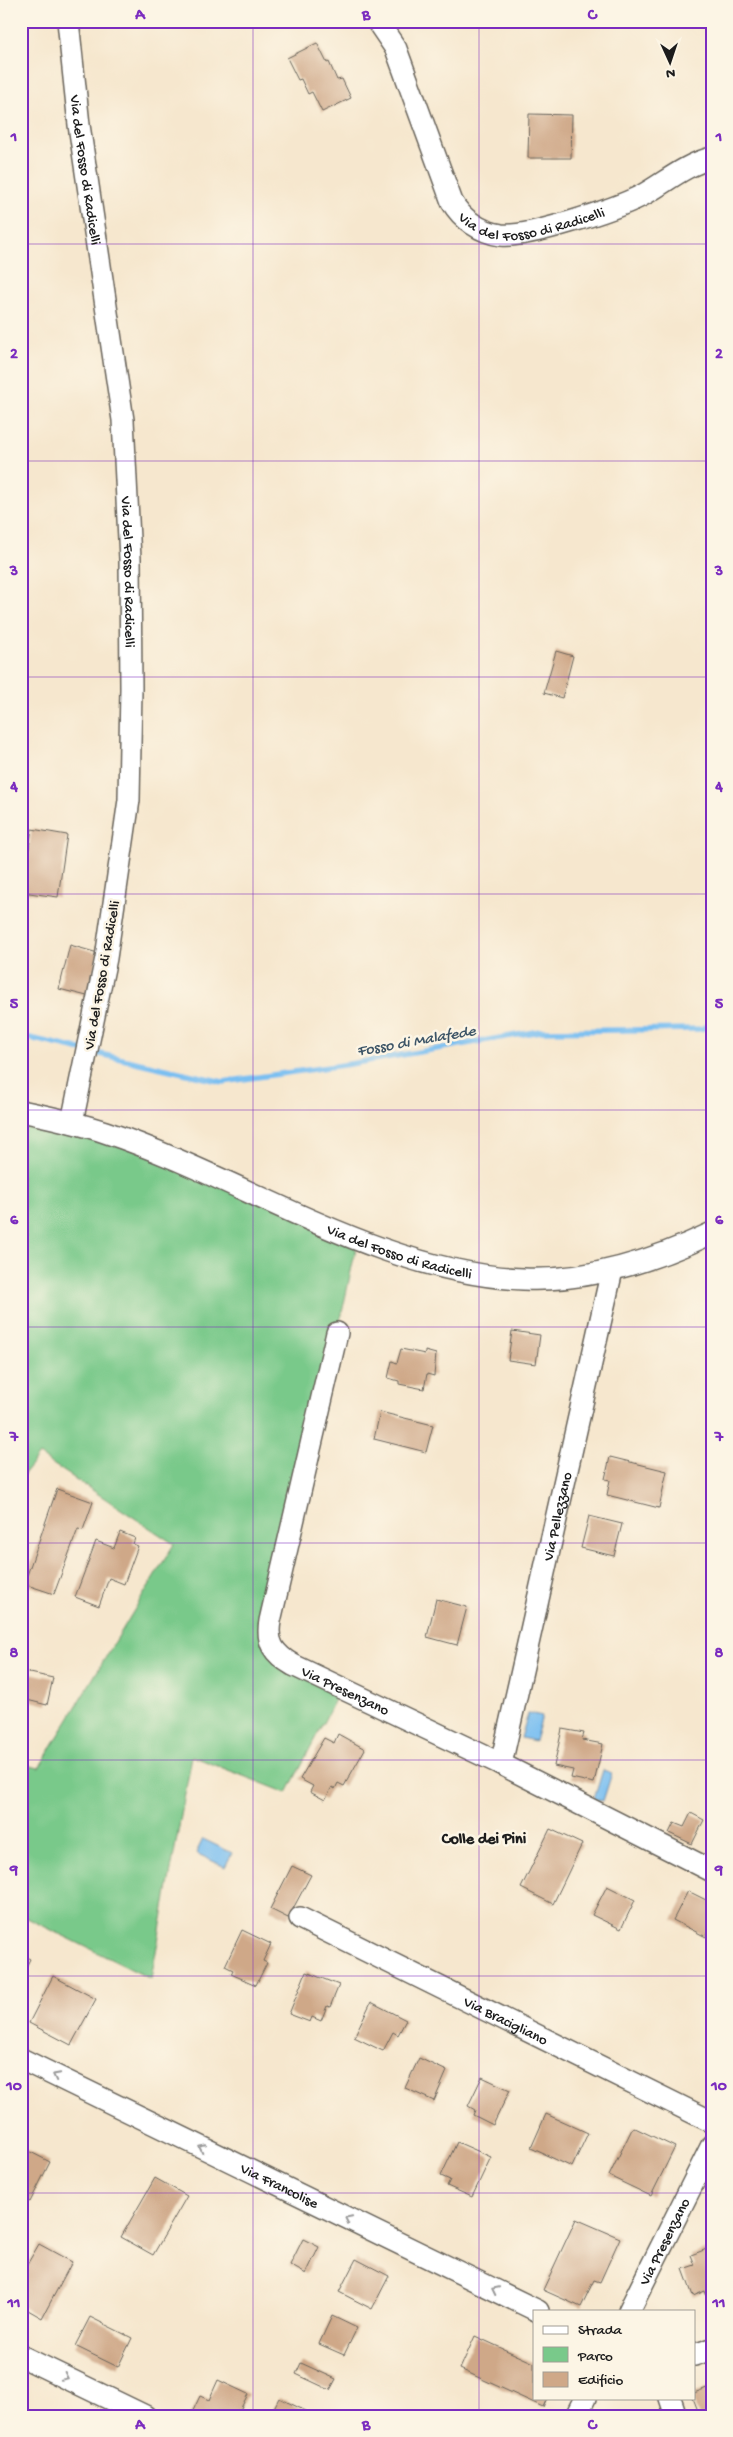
<svg xmlns="http://www.w3.org/2000/svg" width="733" height="2437" viewBox="0 0 733 2437" font-family="'Gochi Hand',sans-serif">
  <style>
    .green { fill: #79c98a; stroke: #4a7253 }
    .water { fill: #7abff1; stroke: #4b6e86 }
    .lines { fill: none; stroke-linecap: round; stroke-linejoin: round }
    .stream { stroke: #7abff1; stroke-width: 5.5 }
    .building { fill: #cfa888 }
    .street-casing { stroke: #68635a; stroke-width: 24 }
    .street { stroke: #fff; stroke-width: 21 }
    .oneway { stroke: #999 }
    .grid { fill: none; stroke: #7b2cbf; stroke-width: 1; stroke-opacity: 0.55 }
    .labels { text-anchor: middle; stroke-width: 5; stroke-linejoin: round; paint-order: stroke }
    .street-label { font-size: 15px; fill: #1c1c1c; stroke: #fcf5e5 }
    .water-label { font-size: 16px; font-style: italic; fill: #3d5567; stroke: #fcf5e5 }
    .neighbourhood-label { font-size: 16px; font-weight: bold; fill: #1c1c1c; stroke: #fcf5e5 }
    .neatline { fill: none; stroke: #7b2cbf; stroke-width: 2 }
    .grid-label { font-size: 16px; text-anchor: middle; font-weight: bold; fill: #7b2cbf }
  </style>
  <rect width="100%" height="100%" fill="#fcf5e5"/>
  <filter id="ink" filterUnits="userSpaceOnUse"><feTurbulence type="fractalNoise" baseFrequency=".02" numOctaves="2"/><feDisplacementMap in="SourceGraphic" scale="10" xChannelSelector="R" yChannelSelector="G"/><feConvolveMatrix kernelMatrix="1 2 1 2 8 2 1 2 1" color-interpolation-filters="sRGB"/></filter>
  <filter id="wash" filterUnits="userSpaceOnUse"><feTurbulence type="fractalNoise" baseFrequency=".0096" numOctaves="4" result="noise"/><feDisplacementMap in="SourceGraphic" scale="20" xChannelSelector="R" yChannelSelector="G"/><feGaussianBlur stdDeviation="1.12" result="paint"/><feColorMatrix in="noise" values="0 0 0 0 0 0 0 0 0 0 0 0 0 0 0 0 0 1.4 0 .05"/><feComposite in="paint" operator="in"/></filter>
  <g filter="url(#wash)">
    <rect width="100%" height="100%" fill="#f6e7ce"/>
    <polygon class="green" points="21,1111 72,1122 358,1239 270,1644 341,1688 287,1793 192,1756 151,1979 21,1915 21,1764 39,1768 174,1544 39,1455 21,1478"/>
    <g class="water">
      <polygon points="528,1713 542,1716 535,1741 521,1738"/>
      <polygon points="603,1770 612,1773 603,1801 594,1799"/>
      <polygon points="203,1839 232,1853 225,1867 196,1853"/>
    </g>
    <g class="lines">
      <polyline class="stream" points="21,1036 223,1082 350,1064 540,1031 701,1029 712,1024"/>
    </g>
    <g id="blocks">
      <g class="building">
        <polygon points="317,43 327,63 329,62 337,80 342,79 351,98 322,112 312,92 308,94 301,79 298,80 287,58"/>
        <polygon points="529,114 572,115 571,158 528,158"/>
        <polygon points="556,651 573,656 562,698 544,693"/>
        <polygon points="32,829 67,835 58,897 22,892"/>
        <polygon points="70,945 98,953 87,996 59,989"/>
        <polygon points="512,1331 540,1335 536,1364 508,1360"/>
        <polygon points="401,1349 425,1354 425,1351 436,1354 434,1376 427,1374 424,1389 399,1384 399,1381 388,1378 392,1361 397,1363"/>
        <polygon points="380,1412 433,1425 426,1452 374,1439"/>
        <polygon points="610,1457 667,1471 659,1508 607,1495 610,1480 605,1479"/>
        <polygon points="57,1489 93,1502 83,1530 78,1529 54,1594 24,1584"/>
        <polygon points="589,1516 622,1524 614,1556 581,1548"/>
        <polygon points="120,1532 135,1538 133,1544 138,1546 124,1584 109,1578 99,1606 75,1597 96,1541 114,1548"/>
        <polygon points="436,1599 467,1607 457,1645 427,1637"/>
        <polygon points="21,1671 53,1678 47,1705 27,1700 22,1720"/>
        <polygon points="562,1729 584,1733 582,1740 603,1744 594,1783 571,1778 573,1770 554,1766"/>
        <polygon points="338,1734 365,1749 344,1786 338,1783 335,1789 332,1787 325,1800 310,1792 313,1786 300,1779 324,1738 334,1743"/>
        <polygon points="691,1813 704,1820 692,1844 669,1833 674,1823 684,1827"/>
        <polygon points="550,1829 582,1844 553,1904 521,1888"/>
        <polygon points="292,1866 311,1875 288,1918 270,1909"/>
        <polygon points="607,1886 635,1900 621,1929 592,1915"/>
        <polygon points="688,1891 712,1903 712,1925 706,1937 673,1920"/>
        <polygon points="242,1930 271,1944 263,1961 267,1963 256,1985 231,1974 233,1970 225,1966"/>
        <polygon points="21,1954 30,1959 21,1977"/>
        <polygon points="306,1972 339,1985 330,2007 327,2006 321,2021 312,2017 310,2022 289,2014"/>
        <polygon points="53,1976 96,1999 71,2045 29,2023"/>
        <polygon points="371,2002 406,2020 398,2035 393,2032 383,2051 354,2037"/>
        <polygon points="419,2058 447,2071 434,2101 405,2088"/>
        <polygon points="482,2077 510,2090 493,2125 473,2115 475,2110 468,2106"/>
        <polygon points="546,2114 588,2133 572,2167 531,2148"/>
        <polygon points="633,2127 675,2147 651,2196 609,2176"/>
        <polygon points="457,2142 491,2157 472,2197 447,2186 450,2180 441,2176"/>
        <polygon points="21,2147 50,2162 30,2202 21,2197"/>
        <polygon points="155,2178 187,2196 153,2255 121,2237"/>
        <polygon points="576,2219 620,2238 600,2282 594,2280 581,2307 543,2290"/>
        <polygon points="303,2239 319,2247 306,2274 290,2265"/>
        <polygon points="39,2244 72,2262 42,2318 21,2306 21,2275"/>
        <polygon points="712,2247 712,2302 709,2303 705,2291 693,2296 683,2269 695,2265 691,2255"/>
        <polygon points="356,2259 389,2276 372,2309 339,2292"/>
        <polygon points="332,2316 357,2328 344,2355 319,2344"/>
        <polygon points="90,2317 132,2338 118,2367 75,2346"/>
        <polygon points="475,2336 534,2363 534,2398 547,2398 543,2407 460,2369"/>
        <polygon points="301,2363 336,2379 330,2390 296,2374"/>
        <polygon points="218,2380 248,2394 237,2416 230,2414 229,2416 191,2415 200,2396 209,2400"/>
        <polygon points="712,2386 712,2416 699,2416 692,2398 694,2398 694,2393"/>
        <polygon points="279,2398 310,2413 309,2416 270,2416"/>
      </g>
    </g>
  </g>
  <g filter="url(#ink)">
    <use href="#blocks" fill-opacity="0" stroke="#68635a" stroke-width="1"/>
    <g class="lines">
      <g class="street-casing">
        <g id="street">
          <path id="s1" d="M 68,21 L 79,125 L 123,420 L 130,559 L 131,689 L 129,800 L 106,958 L 72,1122"/>
          <path id="s2" d="M 377,21 L 396,49 L 452,202 C 462,219 480,232 501,235 C 528,238 615,209 641,196 C 665,183 684,165 712,158"/>
          <path id="s3" d="M 21,1111 C 50,1117 78,1123 105,1132 C 241,1177 378,1273 523,1279 C 589,1282 653,1261 712,1233"/>
          <path id="s4" d="M 337,1333 L 270,1621 C 266,1643 274,1654 293,1665 L 501,1764 L 712,1871"/>
          <path id="s5" d="M 501,1764 L 612,1270"/>
          <path id="s6" d="M 300,1918 L 712,2122"/>
          <path id="s7" d="M 21,2059 L 538,2311"/>
          <path id="s8" d="M 629,2311 L 712,2145"/>
          <polyline points="694,2355 712,2349"/>
          <polyline points="21,2356 145,2416"/>
          <polyline points="670,2398 676,2416"/>
          <polyline points="576,2416 585,2398"/>
        </g>
      </g>
      <use href="#street" class="street"/>
    </g>
    <defs><path id="oneway-chevron" d="M-2-3.5L2.5 0L-2 3.5" fill="none" stroke-width="1.6" stroke-linecap="round" stroke-linejoin="round" transform="scale(1.25)"/></defs>
    <g class="oneway">
      <use href="#oneway-chevron" transform="translate(56 2076) rotate(-153)"/>
      <use href="#oneway-chevron" transform="translate(202 2148) rotate(-154)"/>
      <use href="#oneway-chevron" transform="translate(348 2219) rotate(-154)"/>
      <use href="#oneway-chevron" transform="translate(495 2290) rotate(-154)"/>
      <use href="#oneway-chevron" transform="translate(65 2377) rotate(26)"/>
    </g>
  </g>
  <path class="grid" d="M 253,21 L 253,2416M 479,21 L 479,2416M 21,244 L 712,244M 21,461 L 712,461M 21,677 L 712,677M 21,894 L 712,894M 21,1110 L 712,1110M 21,1327 L 712,1327M 21,1543 L 712,1543M 21,1760 L 712,1760M 21,1976 L 712,1976M 21,2193 L 712,2193"/>
  <g class="labels">
    <g class="street-label">
      <text dy="5" stroke="none"><textPath href="#s1" startOffset="150">Via del Fosso di Radicelli</textPath></text>
      <text dy="5" stroke="none"><textPath href="#s2" startOffset="288">Via del Fosso di Radicelli</textPath></text>
      <text dy="5" stroke="none"><textPath href="#s1" startOffset="555">Via del Fosso di Radicelli</textPath></text>
      <text transform="translate(101 975) rotate(-80)" y="5">Via del Fosso di Radicelli</text>
      <text dy="5" stroke="none"><textPath href="#s3" startOffset="405">Via del Fosso di Radicelli</textPath></text>
      <text dy="5" stroke="none"><textPath href="#s5" startOffset="254">Via Pellezzano</textPath></text>
      <text dy="5" stroke="none"><textPath href="#s4" startOffset="408">Via Presenzano</textPath></text>
      <text dy="5" stroke="none"><textPath href="#s6" startOffset="230">Via Bracigliano</textPath></text>
      <text dy="5" stroke="none"><textPath href="#s7" startOffset="288">Via Francolise</textPath></text>
      <text dy="5" stroke="none"><textPath href="#s8" startOffset="78">Via Presenzano</textPath></text>
    </g>
    <g class="water-label">
      <text transform="translate(416 1039) rotate(-10)" y="6">Fosso di Malafede</text>
    </g>
    <g class="neighbourhood-label">
      <text x="484" y="1843">Colle dei Pini</text>
    </g>
  </g>
  <rect width="733" height="2437" fill="none" stroke="#fcf5e5" stroke-width="55"/>
  <rect x="533" y="2310" width="162" height="90" fill="#fcf5e5" stroke="#a29e95"/>
  <rect x="543" y="2326" width="25" height="8" fill="#ffffff" stroke="#a29e95"/>
  <text x="578" y="2334" font-size="15" fill="#1c1c1c">Strada</text>
  <rect x="543" y="2347" width="25" height="15" fill="#79c98a" stroke="#a29e95"/>
  <text x="578" y="2360" font-size="15" fill="#1c1c1c">Parco</text>
  <rect x="543" y="2372" width="25" height="15" fill="#cfa888" stroke="#a29e95"/>
  <text x="578" y="2384" font-size="15" fill="#1c1c1c">Edificio</text>
  <g transform="translate(670 62) rotate(177)" stroke="#fcf5e5" stroke-width="4" paint-order="stroke">
  <path d="M0-4L9 19L0 12L-9 19Z" fill="#1c1c1c"/>
  <text y="-8" font-size="14" font-weight="bold" text-anchor="middle" fill="#1c1c1c">N</text>
  </g>
  <rect x="28" y="28" width="678" height="2382" class="neatline"/>
  <g class="grid-label">
    <text x="140" y="19">A</text>
    <text x="366" y="19">B</text>
    <text x="592" y="19">C</text>
    <text x="14" y="141">1</text>
    <text x="719" y="141">1</text>
    <text x="14" y="358">2</text>
    <text x="719" y="358">2</text>
    <text x="14" y="575">3</text>
    <text x="719" y="575">3</text>
    <text x="14" y="791">4</text>
    <text x="719" y="791">4</text>
    <text x="14" y="1008">5</text>
    <text x="719" y="1008">5</text>
    <text x="14" y="1224">6</text>
    <text x="719" y="1224">6</text>
    <text x="14" y="1441">7</text>
    <text x="719" y="1441">7</text>
    <text x="14" y="1657">8</text>
    <text x="719" y="1657">8</text>
    <text x="14" y="1874">9</text>
    <text x="719" y="1874">9</text>
    <text x="14" y="2090">10</text>
    <text x="719" y="2090">10</text>
    <text x="14" y="2307">11</text>
    <text x="719" y="2307">11</text>
    <text x="140" y="2429">A</text>
    <text x="366" y="2429">B</text>
    <text x="592" y="2429">C</text>
  </g>
</svg>
